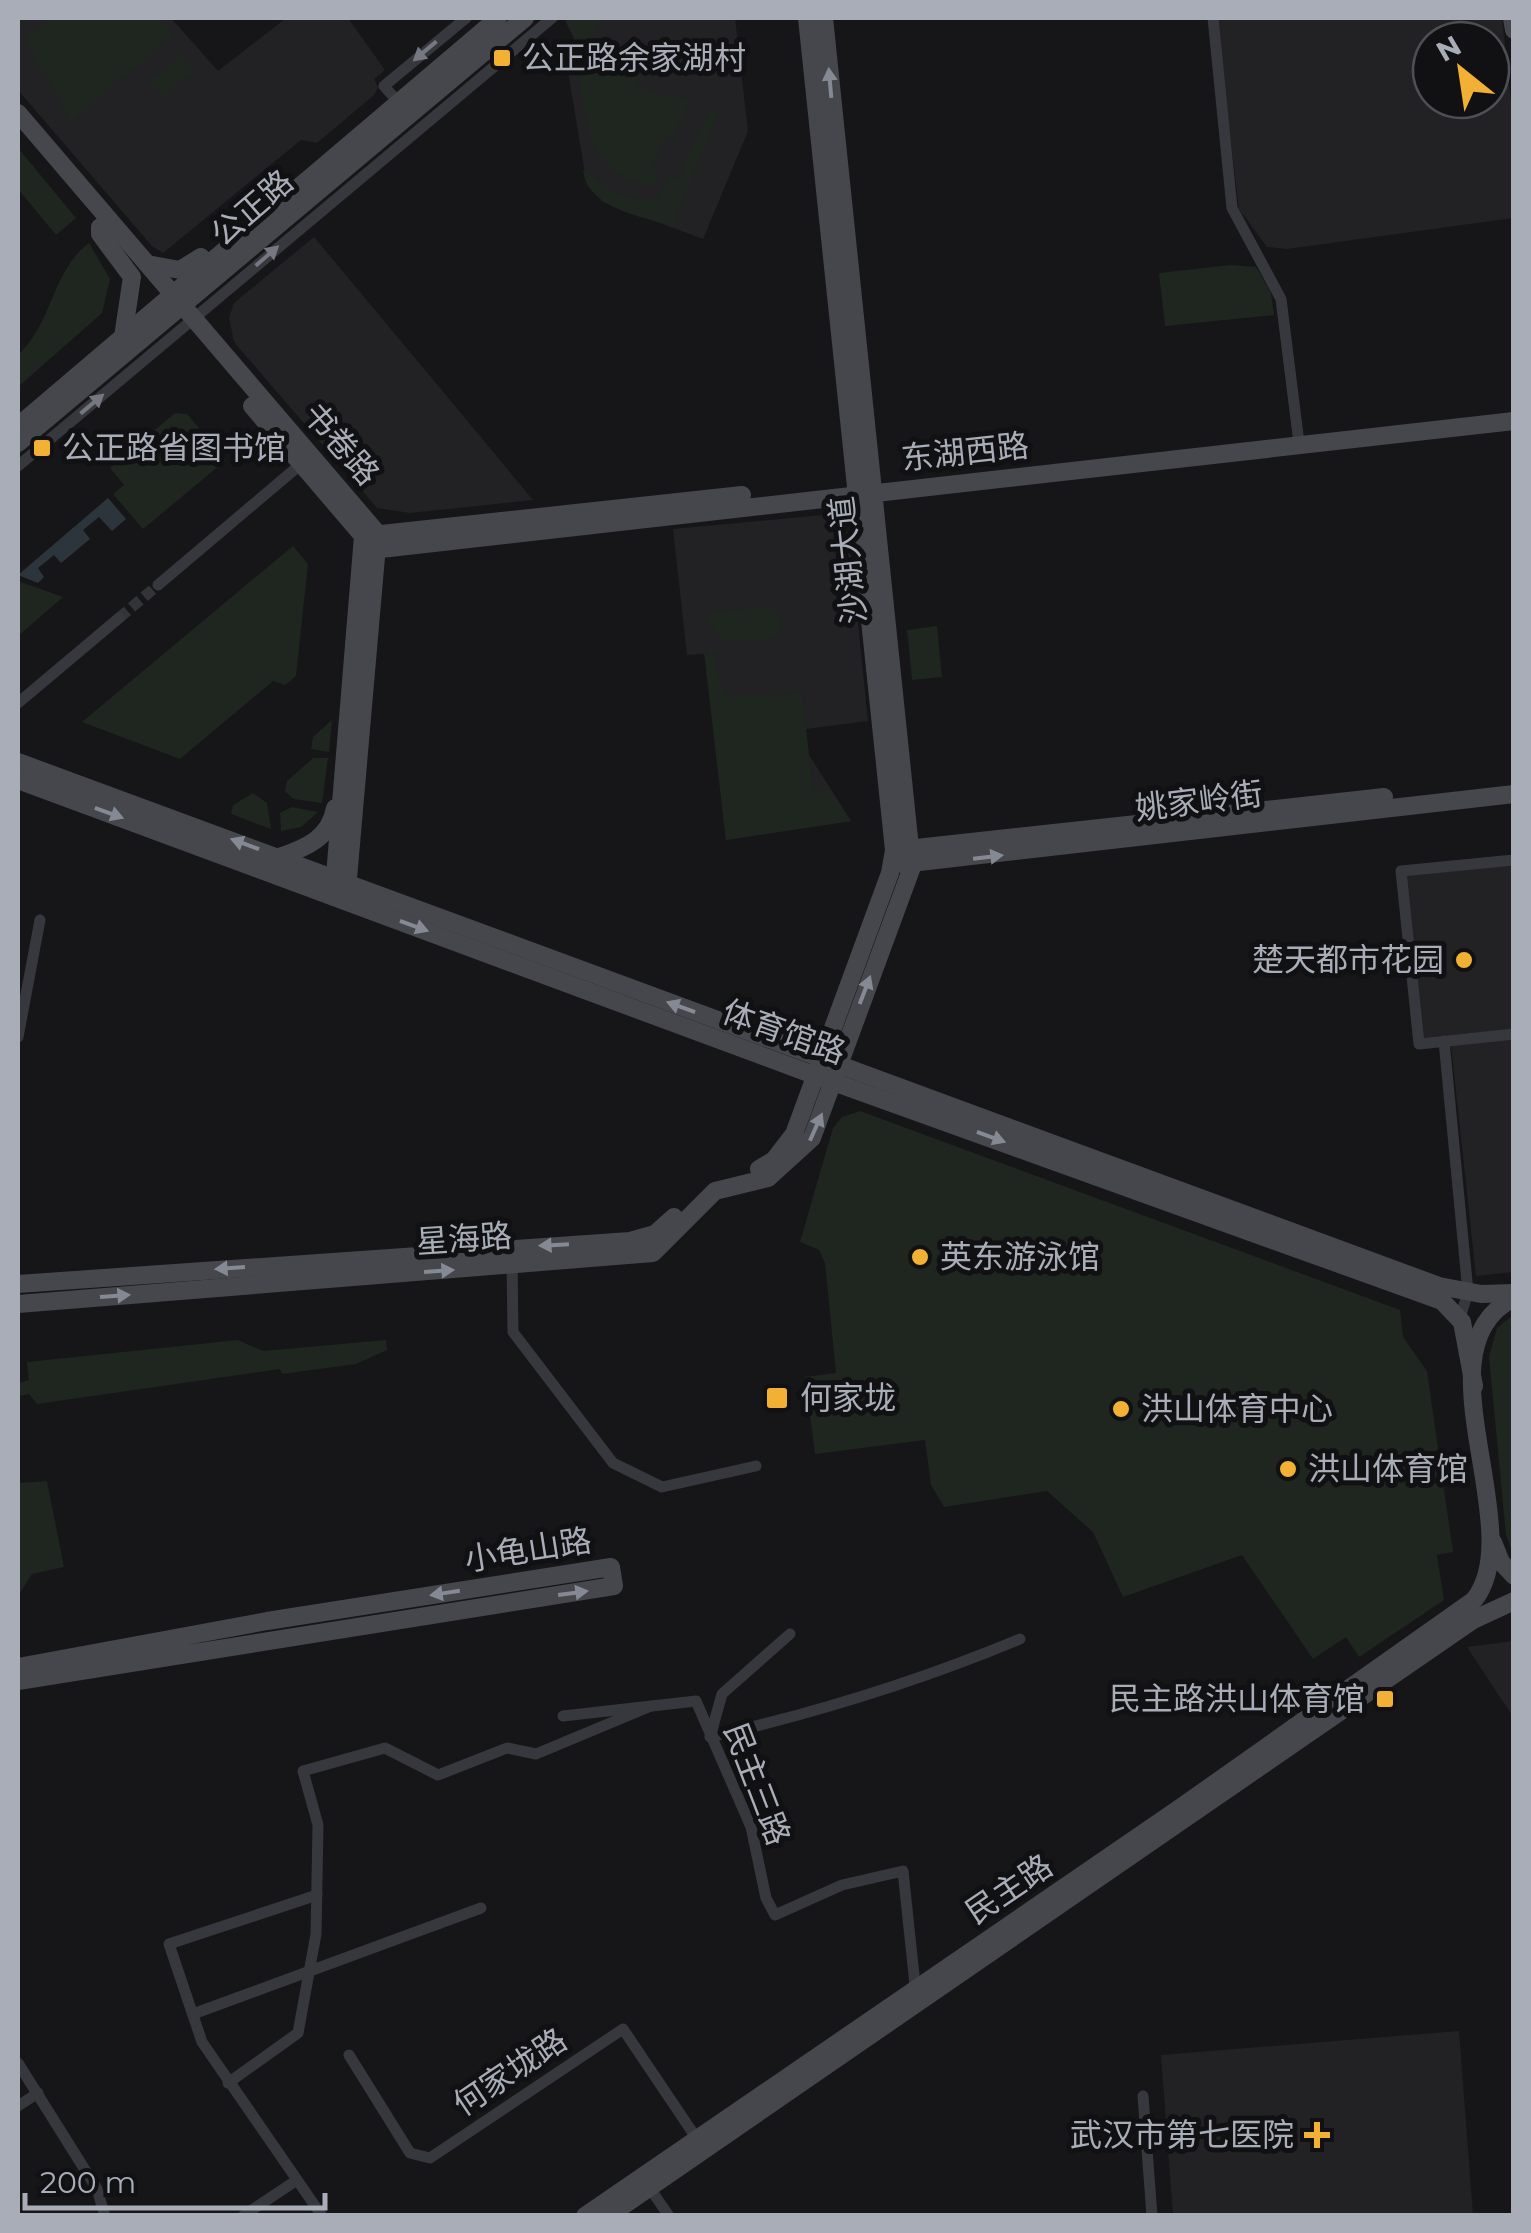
<svg xmlns="http://www.w3.org/2000/svg" width="1531" height="2233" viewBox="0 0 1531 2233" font-family="Montserrat,'Noto Sans SC',sans-serif">
  <style>
    .built { fill: #222225; fill-rule: evenodd }
    .green { fill: #1e261f }
    .water { fill: #2c353c }
    .lines { fill: none; stroke-linecap: round; stroke-linejoin: round }
    .street-tunnel { stroke: #333438; stroke-width: 11; stroke-dasharray: 11 5.5; stroke-linecap: butt }
    .street { stroke: #37383d; stroke-width: 11 }
    .secondary { stroke: #45474d; stroke-width: 18 }
    .oneway { fill: #757881 }
    .oneway2 { fill: #858993 }
    .poi-dot { fill: #f2b134; stroke: #111113; stroke-width: 4 }
    .labels { text-anchor: middle; stroke-width: 10; stroke-linejoin: round; paint-order: stroke }
    .poi-label { font-size: 32px; fill: #a8adb8; stroke: #111113; text-anchor: start }
    .street-label { font-size: 32px; fill: #a8adb8; stroke: #111113 }
  </style>
  <rect width="100%" height="100%" fill="#161618"/>
  <g class="built">
    <polygon points="18,18 171,18 218,71 286,18 348,18 385,70 374,79 378,87 374,95 317,143 301,140 163,253 152,246 18,90"/>
    <polygon points="564,18 735,18 748,131 703,239 603,202 587,185 567,66 560,51 576,43"/>
    <path d="M 1216,18 L 1502,18 L 1513,122 L 1513,218 L 1287,249 L 1267,247 L 1239,209 ZM 1431,40 L 1491,40 L 1491,100 L 1431,100 Z"/>
    <polygon points="314,237 450,400 533,500 410,513 377,508 234,342 229,318 234,303"/>
    <polygon points="823,515 840,520 849,536 868,721 806,729 809,755 851,821 726,840 705,654 687,655 673,529"/>
    <polygon points="1513,863 1513,1029 1421,1038 1405,874"/>
    <polygon points="1513,1038 1513,1272 1476,1276 1451,1045"/>
    <polygon points="1513,1641 1514,1641 1513,1717 1467,1647"/>
    <polygon points="1459,2031 1473,2215 1173,2215 1161,2055"/>
  </g>
  <g class="green">
    <polygon points="50,18 159,18 173,35 72,121 24,40"/>
    <path d="M 571,18 L 598,18 L 592,36 L 647,58 L 636,86 L 668,98 L 671,92 L 690,100 L 672,140 L 665,137 L 653,165 L 660,174 L 656,183 C 645,187 637,182 626,178 C 578,158 588,89 571,45 L 576,42 L 566,21 Z"/>
    <polygon points="182,55 195,71 163,97 150,81"/>
    <path d="M 709,110 L 718,114 L 672,226 C 641,216 589,209 583,171 L 588,170 C 602,187 634,205 656,199 L 671,175 L 679,178 Z"/>
    <polygon points="18,148 76,218 56,235 18,189"/>
    <path d="M 89,243 L 110,279 L 102,313 L 18,387 L 18,355 C 53,323 51,272 89,243 Z"/>
    <polygon points="1230,265 1256,267 1271,293 1274,315 1165,326 1159,273"/>
    <polygon points="175,413 187,414 226,460 143,529 113,494 124,485 110,468"/>
    <polygon points="293,546 308,564 296,676 285,685 273,681 180,759 82,722"/>
    <polygon points="18,581 63,597 18,636"/>
    <polygon points="771,607 780,615 782,631 776,638 727,642 705,621 713,611"/>
    <polygon points="937,626 942,677 912,680 907,630"/>
    <polygon points="714,652 720,686 730,697 802,693 813,792 831,790 851,821 726,840 704,653"/>
    <polygon points="332,720 329,752 311,749 313,737"/>
    <polygon points="313,758 328,758 322,803 293,799 285,791 287,781"/>
    <polygon points="253,793 267,803 271,829 231,814 233,805"/>
    <polygon points="292,807 318,812 301,827 281,831 280,813"/>
    <polygon points="860,1111 1400,1310 1403,1337 1427,1371 1453,1552 1437,1555 1444,1600 1359,1657 1346,1637 1313,1659 1242,1555 1123,1597 1093,1532 1047,1491 944,1507 931,1485 925,1440 815,1454 805,1377 836,1373 825,1263 819,1250 800,1242 833,1128 842,1117"/>
    <polygon points="1513,1315 1513,1554 1506,1535 1489,1357 1497,1328"/>
    <polygon points="238,1340 263,1351 386,1340 387,1350 356,1364 282,1374 280,1369 37,1404 29,1394 18,1396 18,1383 29,1380 27,1362"/>
    <polygon points="47,1481 64,1567 32,1574 18,1596 18,1483"/>
  </g>
  <polygon class="water" points="108,498 126,519 112,531 99,517 83,530 90,539 61,563 54,555 38,568 44,577 38,583 18,575"/>
  <g class="lines">
    <polyline class="street-tunnel" points="119,618 158,585"/>
    <g class="street">
      <polyline points="1213,18 1232,208 1281,299 1299,443"/>
      <polyline points="398,102 384,86 466,18"/>
      <polyline points="18,466 552,18"/>
      <polyline points="158,585 301,464"/>
      <polyline points="18,703 119,618"/>
      <polyline points="1514,860 1401,871 1419,1044 1514,1034"/>
      <polyline points="18,1037 40,920"/>
      <polyline points="1444,1041 1468,1292 1460,1318"/>
      <polyline points="512,1261 513,1332 613,1463 662,1487 756,1466"/>
      <path d="M 790,1634 L 722,1694 L 710,1737 C 816,1713 919,1681 1020,1639"/>
      <polyline points="563,1716 696,1701 751,1827 766,1898 775,1915 842,1885 903,1871 916,1994"/>
      <polyline points="317,1895 169,1944 202,2042 322,2216"/>
      <polyline points="193,2014 481,1908"/>
      <polyline points="349,2055 410,2153 430,2158 623,2029 697,2139"/>
      <polyline points="18,2063 97,2189 105,2216"/>
      <polyline points="228,2083 298,2033 316,1934 318,1825 303,1771 385,1748 438,1775 507,1748 536,1754 651,1706"/>
      <polyline points="1143,2096 1152,2216"/>
      <polyline points="18,2106 38,2093"/>
      <polyline points="649,2187 669,2216"/>
      <polyline points="243,2216 297,2180"/>
    </g>
    <g class="secondary">
      <polyline points="1512,18 1514,30"/>
      <polyline points="18,113 378,534 347,890"/>
      <polyline points="100,227 100,234 132,277 123,337"/>
      <polyline points="147,264 180,270 201,257"/>
      <polyline points="252,406 363,536 334,888"/>
      <polyline points="18,426 498,18"/>
      <polyline points="18,443 525,18"/>
      <polyline points="363,536 742,495"/>
      <polyline points="363,551 1514,421"/>
      <polyline points="18,762 1439,1286 1481,1294 1514,1293"/>
      <polyline points="18,780 814,1075 1442,1301 1462,1322 1474,1386"/>
      <polyline points="898,850 1384,797"/>
      <path d="M 279,857 C 306,848 330,838 335,808"/>
      <polyline points="902,864 1514,794"/>
      <polyline points="759,1169 774,1160 794,1134 890,873 894,850 807,18"/>
      <polyline points="18,1284 630,1241 655,1234 674,1217"/>
      <polyline points="18,1304 653,1253 715,1191 768,1178 812,1138 912,867 824,18"/>
      <polyline points="1493,1542 1501,1562 1514,1576"/>
      <polyline points="18,1667 267,1621 611,1567 614,1586 18,1681"/>
      <path d="M 585,2216 L 1180,1808 L 1474,1600 C 1531,1529 1414,1347 1514,1298"/>
      <polyline points="608,2216 1473,1620 1514,1601"/>
    </g>
  </g>
  <defs><path id="oneway-solid" d="M-6-.8H1V-3.2L6.5 0L1 3.2V.8H-6Z" transform="scale(2.5)"/></defs>
  <g class="oneway">
    <use href="#oneway-solid" transform="translate(425 51) rotate(140)"/>
    <use href="#oneway-solid" transform="translate(267 256) rotate(-41)"/>
    <use href="#oneway-solid" transform="translate(92 404) rotate(-40)"/>
  </g>
  <g class="oneway2">
    <use href="#oneway-solid" transform="translate(830 83) rotate(-95)"/>
    <use href="#oneway-solid" transform="translate(109 813) rotate(20)"/>
    <use href="#oneway-solid" transform="translate(245 844) rotate(-160)"/>
    <use href="#oneway-solid" transform="translate(988 857) rotate(-7)"/>
    <use href="#oneway-solid" transform="translate(414 926) rotate(20)"/>
    <use href="#oneway-solid" transform="translate(865 990) rotate(-69)"/>
    <use href="#oneway-solid" transform="translate(681 1007) rotate(-160)"/>
    <use href="#oneway-solid" transform="translate(816 1127) rotate(-66)"/>
    <use href="#oneway-solid" transform="translate(991 1137) rotate(20)"/>
    <use href="#oneway-solid" transform="translate(554 1245) rotate(177)"/>
    <use href="#oneway-solid" transform="translate(230 1268) rotate(176)"/>
    <use href="#oneway-solid" transform="translate(439 1271) rotate(-4)"/>
    <use href="#oneway-solid" transform="translate(115 1296) rotate(-4)"/>
    <use href="#oneway-solid" transform="translate(445 1593) rotate(171)"/>
    <use href="#oneway-solid" transform="translate(573 1593) rotate(-8)"/>
  </g>
  <g class="poi-dot">
    <rect x="492" y="48" width="20" height="20" rx="5"/>
    <rect x="32" y="438" width="20" height="20" rx="5"/>
    <circle cx="1464" cy="960" r="10"/>
    <circle cx="920" cy="1257" r="10"/>
    <rect x="765" y="1386" width="24" height="24" rx="5"/>
    <circle cx="1121" cy="1409" r="10"/>
    <circle cx="1288" cy="1469" r="10"/>
    <rect x="1375" y="1689" width="20" height="20" rx="5"/>
    <path d="M1312 2120h10v10h10v10h-10v10h-10v-10h-10v-10h10z"/>
  </g>
  <g class="labels">
    <g class="poi-label">
      <text x="522" y="69">公正路余家湖村</text>
      <text x="62" y="459">公正路省图书馆</text>
      <text x="1444" y="971" text-anchor="end">楚天都市花园</text>
      <text x="940" y="1268">英东游泳馆</text>
      <text x="800" y="1409">何家垅</text>
      <text x="1141" y="1420">洪山体育中心</text>
      <text x="1308" y="1480">洪山体育馆</text>
      <text x="1365" y="1710" text-anchor="end">民主路洪山体育馆</text>
      <text x="1294" y="2146" text-anchor="end">武汉市第七医院</text>
    </g>
    <g class="street-label">
      <text transform="translate(252 208) rotate(-41)" y="11">公正路</text>
      <text transform="translate(341 444) rotate(49)" y="11">书卷路</text>
      <text transform="translate(965 452) rotate(-6)" y="11">东湖西路</text>
      <text transform="translate(848 560) rotate(-96)" y="11">沙湖大道</text>
      <text transform="translate(1199 801) rotate(-7)" y="11">姚家岭街</text>
      <text transform="translate(784 1032) rotate(20)" y="11">体育馆路</text>
      <text transform="translate(464 1239) rotate(-4)" y="11">星海路</text>
      <text transform="translate(528 1550) rotate(-9)" y="11">小龟山路</text>
      <text transform="translate(757 1784) rotate(69)" y="11">民主三路</text>
      <text transform="translate(1009 1889) rotate(-34)" y="11">民主路</text>
      <text transform="translate(510 2072) rotate(-34)" y="11">何家垅路</text>
    </g>
  </g>
  <rect width="1531" height="2233" fill="none" stroke="#a8adb8" stroke-width="40"/>
  <g transform="translate(1461 70) rotate(330)"><circle r="48" fill="#111113" stroke="#4d4f55" stroke-width="2.5"/>
  <path d="M0-8L18 38L0 25L-18 38Z" fill="#f2b134"/>
  <text y="-15" font-size="28" font-weight="bold" text-anchor="middle" fill="#a8adb8">N</text>
  </g>
  <path d="M25 2193v15h300v-15" fill="none" stroke="#a8adb8" stroke-width="5"/>
  <text x="40" y="2193" font-size="30" fill="#a8adb8" stroke="#111113" stroke-width="8" paint-order="stroke">200 m</text>
</svg>
